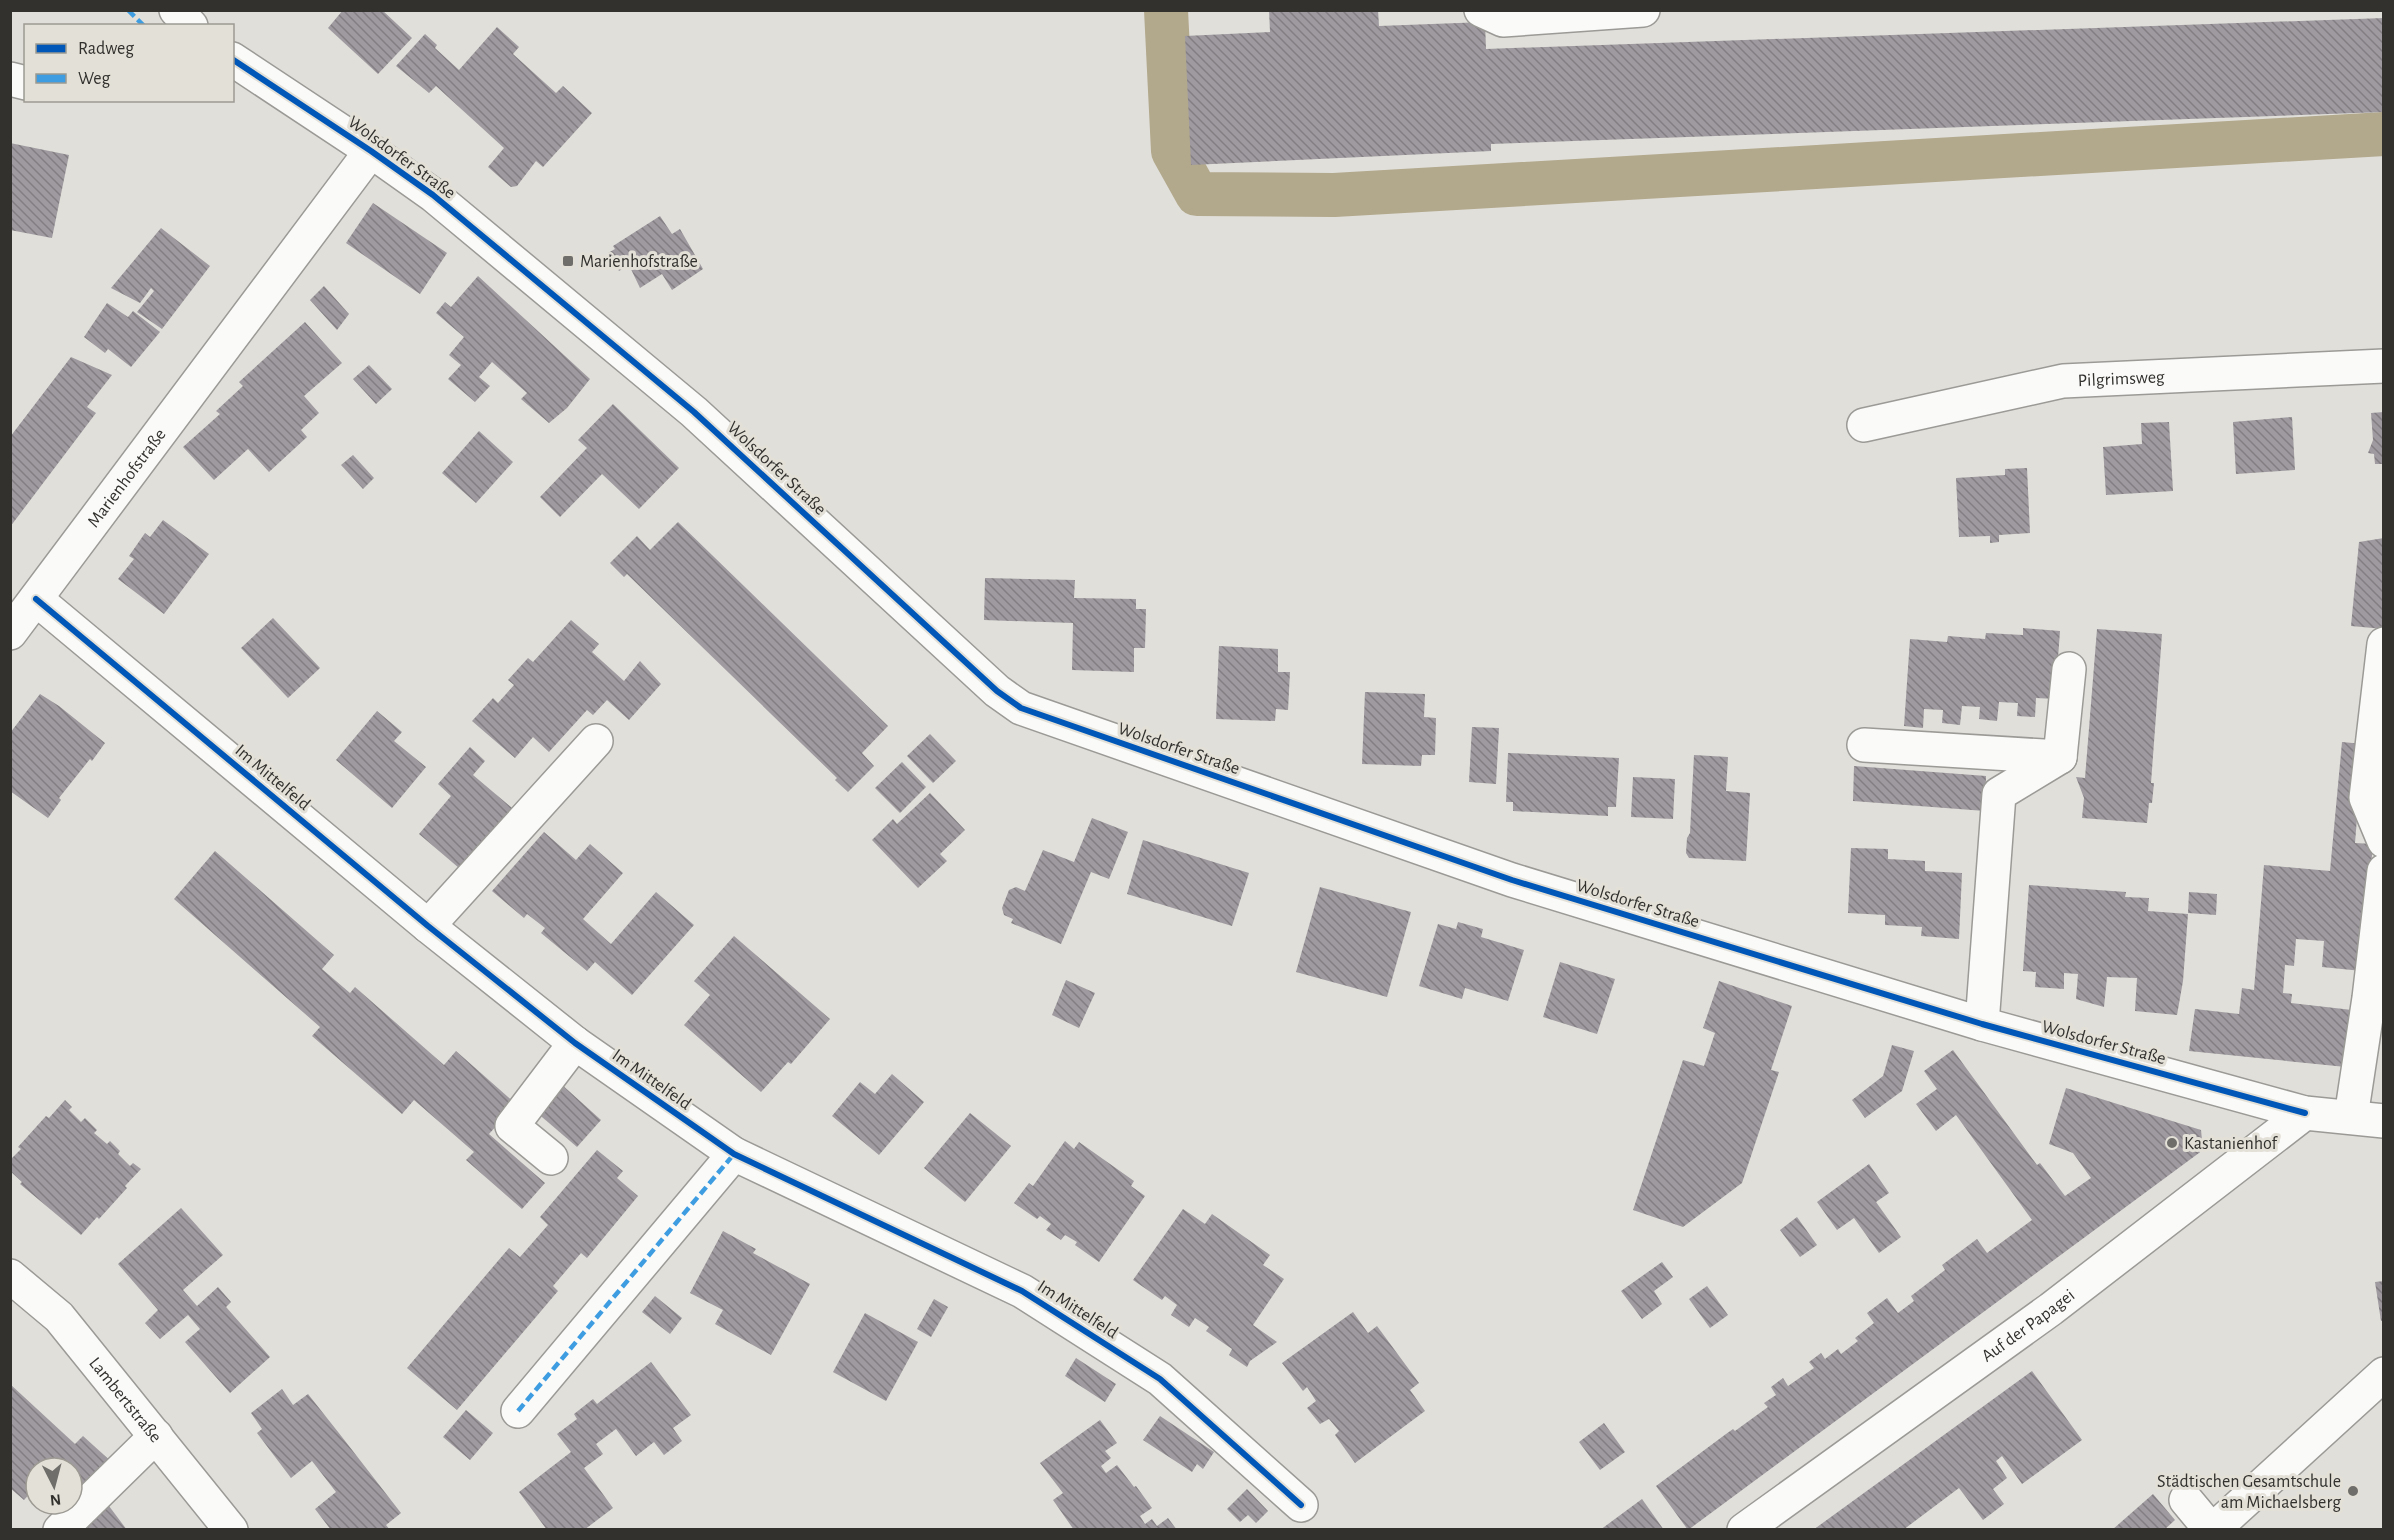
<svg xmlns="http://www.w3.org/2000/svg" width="2394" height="1540" viewBox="0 0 2394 1540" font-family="'Alegreya Sans',sans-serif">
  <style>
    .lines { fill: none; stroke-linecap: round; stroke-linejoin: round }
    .canal { stroke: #b2a88c; stroke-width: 44 }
    .building { fill: url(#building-back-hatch) }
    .minor-casing { stroke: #9b9a96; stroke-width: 36 }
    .minor { stroke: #fafaf9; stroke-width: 33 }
    .quiet { stroke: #3e9de1; stroke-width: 4.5; stroke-dasharray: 9 4.5; stroke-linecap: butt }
    .cycleway-casing { stroke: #e3e0d7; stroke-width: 10 }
    .cycleway { stroke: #0057b8; stroke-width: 6 }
    .poi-dot { fill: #6f6e6a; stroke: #e3e0d7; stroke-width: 2 }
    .labels { text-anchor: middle; stroke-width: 6; stroke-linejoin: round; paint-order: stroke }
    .street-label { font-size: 18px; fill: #32312e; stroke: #e3e0d7 }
    .poi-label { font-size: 18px; fill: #32312e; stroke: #e3e0d7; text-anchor: start }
  </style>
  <defs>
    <pattern id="building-back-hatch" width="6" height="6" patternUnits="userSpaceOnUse" patternTransform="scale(1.5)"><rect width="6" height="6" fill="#9f9a9f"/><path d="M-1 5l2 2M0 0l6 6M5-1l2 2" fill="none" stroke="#827e82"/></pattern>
  </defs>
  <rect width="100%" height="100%" fill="#e0dfda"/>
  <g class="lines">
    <polyline class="canal" points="1166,10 1173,151 1197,194 1334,195 2384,134"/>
  </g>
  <g class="building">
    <polygon points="343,10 382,10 412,38 378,74 328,28"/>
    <polygon points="1269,10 1378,10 1379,26 1485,22 1486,49 2384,18 2384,112 1491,144 1491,151 1191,165 1185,36 1270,32"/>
    <polygon points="497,27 519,47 513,54 556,93 563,86 592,113 543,167 536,161 517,186 511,187 488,167 504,148 436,86 429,93 396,66 425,34 437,45 435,48 459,70"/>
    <polygon points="10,143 69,155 52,238 10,230"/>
    <polygon points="373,203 447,253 420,294 346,243"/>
    <polygon points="660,216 672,234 680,229 703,269 672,290 662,274 640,288 629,265 619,271 608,253 615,249 613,246"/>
    <polygon points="161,228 210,266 162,329 137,312 154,291 151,288 140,303 111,288"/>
    <polygon points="478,276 590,379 567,408 549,423 521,399 527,393 492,362 479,377 490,386 475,402 448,379 461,365 449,355 464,337 436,313 445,302 451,307"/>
    <polygon points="324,286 349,314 337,330 310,300"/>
    <polygon points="107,303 128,317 133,311 160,332 131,367 108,349 105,353 84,337"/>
    <polygon points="305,322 342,363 304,396 319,413 301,430 307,437 269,472 248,449 214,480 183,447 220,414 216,411 243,386 239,382"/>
    <polygon points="71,357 112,375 87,407 96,413 10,527 10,437"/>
    <polygon points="369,365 392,389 376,404 353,379"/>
    <polygon points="613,404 679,468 639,509 602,474 560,517 540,497 587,448 578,440"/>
    <polygon points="2384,412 2384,464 2375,464 2374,454 2368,453 2373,440 2371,413"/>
    <polygon points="2292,417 2295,470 2236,474 2233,422"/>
    <polygon points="2169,422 2173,491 2106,495 2103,447 2142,444 2141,423"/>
    <polygon points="479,431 513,462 476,503 442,473"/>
    <polygon points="353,455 374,478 363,489 341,465"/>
    <polygon points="2027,468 2030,533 1999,535 1999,542 1990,543 1990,536 1959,537 1956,478 2005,475 2005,469"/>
    <polygon points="163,520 209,554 164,614 118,579 134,559 129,556 145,533 150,537"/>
    <polygon points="678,522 888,726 862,753 874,766 848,792 835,780 837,778 627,574 624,577 610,563 637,536 650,550"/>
    <polygon points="2384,538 2384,629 2351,626 2359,542"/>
    <polygon points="985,578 1075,580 1074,598 1136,599 1136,609 1146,609 1145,648 1134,648 1134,672 1072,670 1073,623 984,620"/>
    <polygon points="273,618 320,668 288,698 241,648"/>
    <polygon points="571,620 599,644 592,652 624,681 640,661 661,684 629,720 607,700 593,715 587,710 549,752 533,737 515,758 472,721 493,698 498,703 514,685 508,680 528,658 533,662"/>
    <polygon points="2023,628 2060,631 2055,699 2036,698 2035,717 2017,716 2018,703 1999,702 1997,721 1979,719 1980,707 1962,706 1960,725 1942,723 1943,710 1924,709 1923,728 1904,726 1910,639 1947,642 1948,636 1985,639 1986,633 2023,635"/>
    <polygon points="2097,629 2162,634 2151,783 2154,783 2152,803 2149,803 2147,823 2082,818 2084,798 2076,777 2085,778"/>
    <polygon points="1219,646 1278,649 1278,672 1290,672 1288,710 1276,709 1275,721 1216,719"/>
    <polygon points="1365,692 1425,694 1424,717 1436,718 1435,755 1422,755 1421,766 1362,764"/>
    <polygon points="40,694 59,706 105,743 92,761 90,759 59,798 61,800 48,818 10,791 10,733"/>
    <polygon points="377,711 402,732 394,741 426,767 392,808 336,760"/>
    <polygon points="1472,727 1499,728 1496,784 1469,782"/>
    <polygon points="930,734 956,761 933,783 907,756"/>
    <polygon points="2342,742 2363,744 2355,843 2373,844 2362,971 2322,967 2324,941 2296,939 2294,966 2285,965 2283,993 2292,994 2291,1003 2352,1010 2346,1067 2189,1051 2195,1009 2239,1014 2242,988 2254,990 2264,865 2330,871"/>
    <polygon points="470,747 485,761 473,775 512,808 459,868 419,834 451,796 438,784"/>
    <polygon points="1508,753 1619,758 1616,807 1608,807 1608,816 1513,811 1513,802 1506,802"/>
    <polygon points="1694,755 1728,757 1726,791 1750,793 1746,861 1689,858 1686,853 1687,838 1690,833"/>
    <polygon points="902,762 926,787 900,813 875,788"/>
    <polygon points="1854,766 1986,776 1985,811 1853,801"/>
    <polygon points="1633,777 1675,779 1673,819 1631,817"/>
    <polygon points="930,793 965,830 940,854 947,861 918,888 872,840 893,819 897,824"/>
    <polygon points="1092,818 1128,832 1109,879 1091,872 1061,944 1011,923 1013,919 1004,915 1002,908 1009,890 1016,887 1025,891 1043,850 1074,862"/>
    <polygon points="544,832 576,860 590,844 623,873 583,919 611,944 656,892 694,925 632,995 595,962 587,971 541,933 545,928 527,914 524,918 492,891"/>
    <polygon points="1143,840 1249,873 1232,926 1127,894"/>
    <polygon points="1851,848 1888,849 1888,859 1925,861 1925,871 1962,873 1959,939 1921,936 1922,927 1885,925 1885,915 1848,913"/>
    <polygon points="215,851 334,955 322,969 350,993 355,987 444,1065 456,1051 516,1104 489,1134 545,1183 522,1209 466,1160 474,1152 414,1100 402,1114 312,1036 320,1027 174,899"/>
    <polygon points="2029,885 2126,892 2125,897 2149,898 2148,911 2188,914 2183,981 2177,1015 2135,1011 2137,978 2107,977 2104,1007 2076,999 2078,974 2064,973 2064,989 2035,987 2036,972 2023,971"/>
    <polygon points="1320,887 1411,912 1387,997 1296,972"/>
    <polygon points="2189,892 2217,894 2216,915 2188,913"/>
    <polygon points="1458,922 1483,929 1481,937 1524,950 1508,1001 1465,988 1462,999 1419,986 1438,924 1456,929"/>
    <polygon points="734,936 830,1019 791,1064 788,1062 761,1092 684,1025 710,995 694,981"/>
    <polygon points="1560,962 1615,979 1597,1034 1543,1017"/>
    <polygon points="1066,980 1095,993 1079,1028 1052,1015"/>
    <polygon points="1719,981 1792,1006 1771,1070 1779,1072 1742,1183 1683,1227 1633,1210 1683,1060 1704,1066 1715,1033 1703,1028"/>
    <polygon points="1892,1045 1914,1051 1902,1091 1865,1118 1852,1100 1883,1076"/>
    <polygon points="1953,1050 2037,1165 2040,1163 2065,1196 2091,1178 2073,1153 2049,1144 2066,1088 2201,1130 2203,1150 1688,1530 1656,1486 1726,1434 1733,1429 1735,1431 1768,1407 1764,1403 1776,1395 1771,1387 1783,1378 1788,1386 1814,1368 1809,1362 1821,1353 1825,1359 1838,1349 1841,1354 1858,1341 1855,1338 1874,1323 1867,1313 1887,1298 1898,1313 1914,1301 1911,1296 1945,1270 1942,1265 1977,1239 1987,1253 2032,1220 1956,1115 1936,1131 1916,1104 1937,1089 1924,1071"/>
    <polygon points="892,1074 924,1102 879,1155 832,1116 860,1082 875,1094"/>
    <polygon points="560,1083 601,1120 577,1147 535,1111"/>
    <polygon points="65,1100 72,1107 69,1110 81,1122 85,1118 97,1130 94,1133 107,1144 110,1141 120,1151 118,1154 130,1166 133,1163 141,1169 125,1186 127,1188 99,1219 97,1217 81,1235 20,1184 22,1182 10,1171 10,1160 21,1149 18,1147 46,1116 49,1118"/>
    <polygon points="970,1113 1011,1146 965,1202 924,1168"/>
    <polygon points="1065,1141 1074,1149 1079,1142 1134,1181 1131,1186 1145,1196 1099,1262 1075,1245 1077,1242 1065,1235 1061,1240 1046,1230 1051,1224 1040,1216 1037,1219 1014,1203 1029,1183 1033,1186"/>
    <polygon points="597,1150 623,1171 617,1178 638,1196 587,1258 581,1253 565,1272 553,1286 558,1291 457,1410 407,1368 509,1248 520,1257 548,1225 540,1217"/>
    <polygon points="1869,1164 1889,1193 1876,1202 1901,1237 1879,1253 1854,1218 1837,1230 1817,1202"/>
    <polygon points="181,1208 223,1255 183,1290 197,1306 218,1287 231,1302 226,1307 270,1357 230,1393 185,1342 200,1329 188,1315 160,1339 145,1323 158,1310 118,1264"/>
    <polygon points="1183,1209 1205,1224 1212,1214 1270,1255 1263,1265 1284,1279 1253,1325 1277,1342 1250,1361 1247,1367 1229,1355 1232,1349 1206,1331 1209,1327 1195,1318 1189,1327 1171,1315 1177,1305 1165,1296 1162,1300 1133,1280"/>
    <polygon points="1797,1217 1817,1245 1800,1257 1780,1230"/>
    <polygon points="723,1231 756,1249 753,1253 810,1284 771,1355 715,1324 723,1310 690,1293"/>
    <polygon points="1662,1262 1673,1277 1654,1291 1662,1304 1642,1319 1621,1291"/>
    <polygon points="2384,1281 2384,1320 2381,1321 2375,1282"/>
    <polygon points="1707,1286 1728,1315 1710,1328 1689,1299"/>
    <polygon points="655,1296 682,1318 670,1334 642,1312"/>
    <polygon points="934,1299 948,1307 931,1337 917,1329"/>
    <polygon points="1353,1312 1368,1333 1377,1326 1419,1383 1410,1390 1425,1411 1355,1463 1335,1435 1339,1431 1329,1419 1320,1424 1307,1408 1316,1401 1307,1387 1303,1391 1282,1363"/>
    <polygon points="865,1313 918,1342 886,1401 833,1372"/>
    <polygon points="1076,1358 1116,1384 1105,1402 1065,1376"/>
    <polygon points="651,1362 691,1415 673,1428 682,1441 664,1455 654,1442 636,1456 616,1429 596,1444 603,1454 584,1468 613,1508 584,1530 547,1530 519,1492 571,1452 557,1434 577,1419 574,1414 593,1399 597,1404"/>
    <polygon points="2032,1371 2082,1440 2022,1484 2002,1456 1996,1461 2007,1478 1993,1489 2004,1504 1983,1520 1959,1488 1903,1530 1813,1530"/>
    <polygon points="10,1384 75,1444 83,1436 115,1465 79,1498 72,1492 72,1468 36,1468 36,1487 24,1500 10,1488"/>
    <polygon points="282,1389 293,1405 308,1394 342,1437 401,1513 386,1525 390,1530 331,1530 315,1509 336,1492 312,1461 291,1478 257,1433 262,1429 251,1413"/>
    <polygon points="466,1410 493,1433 470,1460 443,1437"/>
    <polygon points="1160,1416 1214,1452 1203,1469 1197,1464 1192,1472 1143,1440"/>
    <polygon points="1100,1420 1117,1443 1105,1451 1111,1458 1101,1466 1106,1473 1117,1465 1134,1487 1136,1486 1152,1508 1140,1516 1145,1524 1152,1519 1157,1526 1168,1518 1177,1530 1074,1530 1053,1500 1063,1493 1040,1463"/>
    <polygon points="1604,1423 1625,1452 1600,1470 1579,1442"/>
    <polygon points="1247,1489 1268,1511 1256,1523 1248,1515 1240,1522 1227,1509"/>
    <polygon points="2153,1494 2175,1520 2164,1530 2112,1530"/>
    <polygon points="1642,1499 1664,1530 1600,1530"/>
    <polygon points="109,1506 127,1530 80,1530"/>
  </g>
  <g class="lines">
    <g class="minor-casing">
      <g id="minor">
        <polyline points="176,10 191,26"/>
        <polyline points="1481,10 1503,20 1643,10"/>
        <polyline points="232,59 371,151 433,195 694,412 997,691 1021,708 1512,880 1982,1024 2305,1113 2384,1121"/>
        <polyline points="10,79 26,83"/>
        <path id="s1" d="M 1864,425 L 2063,381 L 2384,366"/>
        <polyline points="36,599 428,926 575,1043 734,1154 1022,1291 1160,1379 1301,1505"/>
        <path id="s2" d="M 10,633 L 371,151"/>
        <polyline points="2384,644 2366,798 2384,841"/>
        <polyline points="1864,745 2060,757"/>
        <polyline points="428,926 596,741"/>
        <polyline points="1982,1024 1999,794 2060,757 2069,669"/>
        <polyline points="2351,1117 2369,998 2384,871"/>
        <polyline points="551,1158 512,1126 575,1043"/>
        <path id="s3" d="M 10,1276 L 59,1317 L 231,1530"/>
        <polyline points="518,1411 734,1154"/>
        <polyline points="2186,1500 2211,1530"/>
        <polyline points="60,1530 156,1436"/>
        <path id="s4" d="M 1744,1530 L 2051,1309 L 2305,1113"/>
        <polyline points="2213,1530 2384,1374"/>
      </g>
    </g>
    <use href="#minor" class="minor"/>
    <g class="quiet">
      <polyline points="128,10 144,26"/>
      <polyline points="518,1411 734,1154"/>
    </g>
    <g class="cycleway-casing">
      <g id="cycleway">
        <polyline points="232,59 371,151 433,195 694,412 997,691 1021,708 1512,880 1982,1024 2305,1113"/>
        <polyline points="36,599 428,926 575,1043 734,1154 1022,1291 1160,1379 1301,1505"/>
      </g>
    </g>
    <use href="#cycleway" class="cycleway"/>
  </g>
  <g class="poi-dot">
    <rect x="562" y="255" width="12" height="12" rx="3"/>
    <circle cx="2172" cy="1143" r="6"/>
    <circle cx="2353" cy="1491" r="6"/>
  </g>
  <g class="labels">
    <g class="street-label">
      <text transform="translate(402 157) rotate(36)" y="6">Wolsdorfer Straße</text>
      <text dy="6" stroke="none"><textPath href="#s1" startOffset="262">Pilgrimsweg</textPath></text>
      <text transform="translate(777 468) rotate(43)" y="6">Wolsdorfer Straße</text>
      <text dy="6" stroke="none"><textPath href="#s2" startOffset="194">Marienhofstraße</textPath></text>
      <text transform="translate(1179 748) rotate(19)" y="6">Wolsdorfer Straße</text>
      <text transform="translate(273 777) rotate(40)" y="6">Im Mittelfeld</text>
      <text transform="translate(1638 903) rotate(17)" y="6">Wolsdorfer Straße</text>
      <text transform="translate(2104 1042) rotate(15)" y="6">Wolsdorfer Straße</text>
      <text transform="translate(652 1079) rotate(35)" y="6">Im Mittelfeld</text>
      <text transform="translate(1078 1309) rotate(33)" y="6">Im Mittelfeld</text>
      <text dy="6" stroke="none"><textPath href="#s4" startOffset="350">Auf der Papagei</textPath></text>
      <text dy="6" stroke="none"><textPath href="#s3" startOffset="170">Lambertstraße</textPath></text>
    </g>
    <g class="poi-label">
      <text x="580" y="267">Marienhofstraße</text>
      <text x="2184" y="1149">Kastanienhof</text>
      <text x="2341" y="1487" text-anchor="end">Städtischen Gesamtschule<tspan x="2341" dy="21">am Michaelsberg</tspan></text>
    </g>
  </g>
  <rect width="2394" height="1540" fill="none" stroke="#32312e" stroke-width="24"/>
  <rect x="24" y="24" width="210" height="78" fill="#e3e0d7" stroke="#9c9a93" stroke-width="1.5"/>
  <rect x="36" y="44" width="30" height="9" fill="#0057b8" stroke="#9c9a93" stroke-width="1.5"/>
  <text x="78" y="54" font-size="18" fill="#32312e">Radweg</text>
  <rect x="36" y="74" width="30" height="9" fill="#3e9de1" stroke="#9c9a93" stroke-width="1.5"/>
  <text x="78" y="84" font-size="18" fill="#32312e">Weg</text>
  <g transform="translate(54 1486) rotate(174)"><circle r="28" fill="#e3e0d7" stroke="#9c9a93" stroke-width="1.5"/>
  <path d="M0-4.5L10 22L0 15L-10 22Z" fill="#6f6e6a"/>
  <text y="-9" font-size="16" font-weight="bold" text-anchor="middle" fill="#32312e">N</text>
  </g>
</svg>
